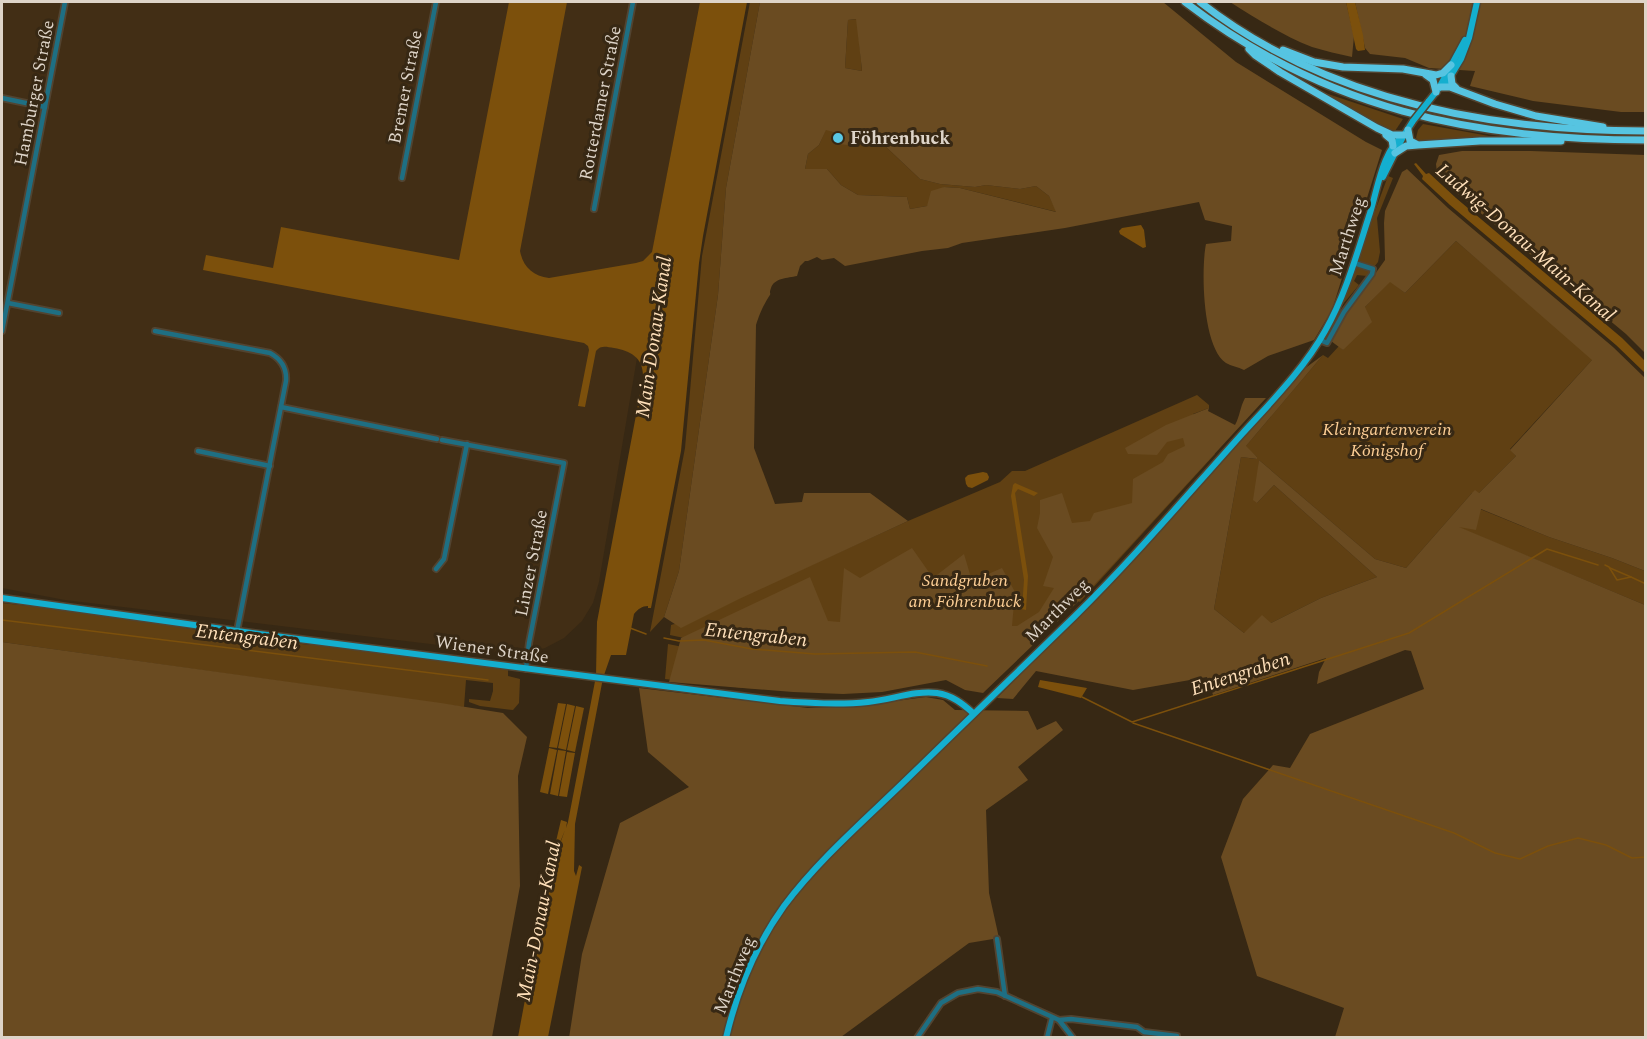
<svg xmlns="http://www.w3.org/2000/svg" width="1647" height="1039" viewBox="0 0 1647 1039" font-family="Spectral,serif">
  <style>
    .built { fill: #422e15 }
    .green { fill: #604013 }
    .forest { fill: #6a4b21; fill-rule: evenodd }
    .water { fill: #7c500c }
    .lines { fill: none; stroke-linecap: round; stroke-linejoin: round }
    .stream { stroke: #7c500c; stroke-width: 1.5 }
    .minor-casing { stroke: #524431; stroke-width: 8 }
    .major-casing { stroke: #524431; stroke-width: 9 }
    .highway-casing { stroke: #524431; stroke-width: 10 }
    .minor { stroke: #1e6f83; stroke-width: 4.5 }
    .major { stroke: #14afcf; stroke-width: 6 }
    .highway { stroke: #56c4e1; stroke-width: 7 }
    .major-bridge-casing { stroke: #524431; stroke-width: 9; stroke-linecap: butt }
    .major-bridge { stroke: #14afcf; stroke-width: 6 }
    .poi-dot { fill: #5ac8e5; stroke: #372814; stroke-width: 2 }
    .labels { text-anchor: middle; stroke-width: 6; stroke-linejoin: round; paint-order: stroke }
    .street-label { font-size: 18px; fill: #ded4c8; stroke: #372814 }
    .poi-label { font-size: 18px; font-weight: bold; fill: #ded4c8; stroke: #372814; text-anchor: start }
    .park-label { font-size: 18px; font-style: italic; fill: #fdce95; stroke: #372814 }
    .water-label { font-size: 20px; font-style: italic; fill: #fedfb9; stroke: #372814 }
  </style>
  <rect width="100%" height="100%" fill="#372814"/>
  <polygon class="built" points="2,2 700,2 654,243 637,358 599,582 593,603 582,621 564,638 545,648 521,654 505,653 65,600 2,588"/>
  <g class="green">
    <polygon points="750,2 760,2 726,188 718,295 679,571 664,617 650,632 685,448 702,256"/>
    <polygon points="857,19 862,71 845,68 848,20"/>
    <polygon points="1319,91 1403,119 1395,131 1380,126"/>
    <polygon points="1423,124 1489,136 1420,142 1416,138 1418,130"/>
    <polygon points="866,128 920,179 940,184 975,187 986,185 1020,189 1036,186 1049,196 1057,212 960,188 944,187 927,206 910,209 907,197 858,195 841,185 827,169 805,169 808,154 819,145 826,129 836,133"/>
    <polygon points="1388,176 1393,178 1377,218 1380,252 1378,262 1367,276 1357,275 1354,281 1359,285 1343,304 1341,303"/>
    <polygon points="1456,241 1593,359 1510,449 1516,456 1479,493 1472,493 1406,568 1375,559 1259,460 1257,503 1274,485 1377,577 1321,598 1271,623 1244,633 1214,609 1241,457 1256,459 1257,457 1245,447 1323,355 1328,358 1339,346 1343,350 1365,307 1390,281 1405,293"/>
    <polygon points="1197,395 1209,405 1209,408 1193,414 1215,454 1080,602 1076,600 954,676 808,691 744,688 665,679 668,644 683,647 684,638 670,635 671,625 695,618 908,521 1000,482 1012,471 1025,471"/>
    <polygon points="1480,509 1549,537 1612,558 1645,571 1645,605 1455,526"/>
    <polygon points="2,603 39,607 169,625 226,635 228,637 263,642 270,640 310,645 315,644 508,669 508,676 520,679 519,703 513,710 480,706 469,702 469,699 490,701 493,691 493,683 466,680 464,707 2,642"/>
  </g>
  <g class="forest">
    <path d="M 760,2 L 1163,2 L 1236,62 L 1366,142 L 1382,150 L 1332,310 L 1314,340 L 1268,356 L 1244,370 C 1238,367 1231,366 1226,363 C 1202,347 1201,268 1206,244 L 1231,241 L 1232,226 L 1205,220 L 1199,202 L 1065,228 L 962,243 L 948,248 L 922,251 L 845,266 L 834,258 L 822,260 L 817,257 L 808,261 L 805,261 L 800,266 L 797,276 C 788,278 774,278 771,288 C 768,297 773,290 768,298 C 762,308 760,313 756,325 L 754,448 L 775,504 L 802,502 L 804,493 L 870,493 L 908,521 L 739,599 L 681,628 L 664,617 L 679,571 L 718,295 L 726,188 ZM 856,19 L 862,70 L 862,71 L 845,68 L 848,20 ZM 866,128 L 920,179 L 940,184 L 975,187 L 986,185 L 1020,189 L 1036,186 L 1049,196 L 1056,212 L 960,188 L 944,187 L 931,191 L 927,206 L 910,209 L 907,197 L 858,195 L 841,185 L 827,169 L 805,169 L 808,154 L 819,145 L 826,130 L 836,133 L 837,144 L 849,145 Z"/>
    <path d="M 1230,2 L 1346,2 L 1354,36 L 1352,57 C 1339,54 1325,51 1312,47 C 1282,35 1257,19 1230,2 Z"/>
    <polygon points="1355,2 1645,2 1645,112 1621,112 1533,101 1470,86 1475,71 1429,68 1405,58 1370,54 1365,48"/>
    <polygon points="1462,151 1531,151 1645,155 1645,353 1626,334 1459,195 1437,173 1436,164 1439,155"/>
    <polygon points="1407,169 1448,208 1613,347 1645,378 1645,571 1612,558 1549,537 1481,509 1476,530 1459,527 1645,605 1645,1037 1335,1037 1344,1008 1257,976 1221,857 1243,799 1273,765 1290,768 1310,734 1424,689 1411,651 1405,650 1317,684 1319,672 1326,658 1213,695 1207,677 1133,690 1036,671 1013,699 997,698 1070,624 1238,442 1304,369 1323,355 1246,446 1257,457 1257,459 1241,457 1214,609 1244,633 1262,615 1271,623 1321,598 1377,577 1274,485 1257,503 1253,500 1259,460 1375,559 1406,568 1472,493 1475,490 1479,493 1516,456 1510,450 1592,360 1456,241 1405,293 1390,282 1365,307 1372,322 1343,350 1331,341 1345,316 1385,260 1384,223 1385,211 1402,172"/>
    <path d="M 1245,398 L 1266,398 L 1082,598 L 983,693 L 965,690 L 946,680 L 882,692 L 843,694 L 793,692 L 669,682 L 681,638 L 810,577 L 828,621 L 840,622 L 844,568 L 860,578 L 912,548 L 933,578 L 964,554 L 972,581 L 1002,568 L 1015,592 L 1012,626 L 1017,626 L 1039,612 L 1054,588 L 1043,586 L 1053,557 L 1037,528 L 1040,513 L 1040,500 L 1062,493 L 1072,523 L 1090,521 L 1094,513 L 1132,503 L 1133,479 L 1163,462 L 1168,454 L 1185,446 L 1183,438 L 1167,442 L 1157,455 L 1128,454 L 1125,448 L 1166,425 L 1209,408 L 1208,411 L 1235,425 C 1240,416 1240,407 1245,398 Z"/>
    <polygon points="2,642 441,703 503,713 527,737 518,776 520,886 492,1037 2,1037"/>
    <polygon points="639,688 808,708 858,706 926,697 943,700 955,710 1028,711 1037,730 1056,721 1063,730 1018,767 1028,780 986,810 989,893 999,938 969,943 841,1037 569,1038 582,954 620,823 689,787 648,752"/>
  </g>
  <g class="water">
    <path d="M 509,2 L 567,2 L 520,251 C 523,267 533,276 549,278 L 636,263 L 643,261 L 652,252 L 700,2 L 747,2 L 703,236 L 699,263 L 681,451 L 651,608 L 648,608 L 648,606 C 642,606 638,609 634,614 L 626,655 L 611,655 L 603,678 L 575,824 L 574,871 L 576,876 L 579,865 L 582,867 L 548,1037 L 518,1037 L 548,877 L 565,830 L 550,867 L 561,820 L 567,822 L 566,828 L 568,822 L 596,676 L 597,622 L 643,378 C 644,358 631,351 614,348 C 606,347 601,345 596,351 L 585,407 L 578,406 L 589,350 L 588,346 L 584,343 L 203,270 L 206,255 L 273,268 L 281,227 L 459,260 Z"/>
    <polygon points="1346,2 1355,2 1363,35 1365,50 1358,51 1356,49"/>
    <polygon points="1416,163 1426,174 1429,173 1456,198 1622,338 1645,361 1645,373 1616,345 1450,205 1422,179 1423,176 1414,164"/>
    <polygon points="1141,225 1144,230 1146,247 1143,248 1120,234 1119,231 1122,228"/>
    <polygon points="983,472 987,473 989,477 988,480 972,488 968,487 966,484 965,478 968,475"/>
    <polygon points="1015,483 1038,493 1034,496 1018,489 1015,493 1028,576 1026,610 1022,609 1024,580 1011,496 1013,485"/>
    <polygon points="1040,680 1087,688 1081,698 1038,687"/>
    <polygon points="558,703 566,704 557,748 549,747"/>
    <polygon points="567,704 575,706 566,750 558,748"/>
    <polygon points="576,706 584,708 575,752 567,750"/>
    <polygon points="549,748 557,750 548,794 540,792"/>
    <polygon points="558,750 566,751 558,796 550,794"/>
    <polygon points="567,752 575,753 567,797 559,796"/>
  </g>
  <g class="lines">
    <g class="stream">
      <polyline points="1605,565 1609,567 1617,580 1631,577 1646,584"/>
      <polyline points="1610,568 1631,577"/>
      <polyline points="2,620 488,680"/>
      <polyline points="630,628 646,634"/>
      <polyline points="664,638 679,641 704,640 752,649 815,654 915,652 987,666"/>
      <polyline points="1082,697 1132,722 1409,633 1547,549 1598,565"/>
      <polyline points="1133,723 1454,833 1495,853 1520,859 1548,846 1578,838 1606,845 1632,858 1646,857"/>
    </g>
    <g class="minor-casing">
      <g id="minor">
        <polyline points="2,98 45,107"/>
        <polyline points="402,178 436,2"/>
        <polyline points="594,209 633,2"/>
        <polyline points="8,303 59,313"/>
        <polyline points="2,331 65,2"/>
        <path d="M 155,331 L 270,353 C 281,359 287,368 286,381 L 237,631"/>
        <polyline points="1320,340 1327,343 1344,312 1372,274 1373,269 1354,263"/>
        <polyline points="281,407 437,439"/>
        <polyline points="442,440 564,463 529,643 526,669"/>
        <polyline points="198,451 270,466"/>
        <polyline points="436,569 444,559 467,444"/>
        <polyline points="997,939 1005,996"/>
        <polyline points="1059,1020 1071,1019 1137,1027 1144,1032 1177,1036"/>
        <polyline points="917,1038 941,1003 958,993 978,989 997,992 1059,1020 1073,1038"/>
        <polyline points="1047,1038 1052,1018"/>
      </g>
    </g>
    <g class="major-casing">
      <g id="major">
        <polyline points="1440,86 1465,40"/>
        <polyline points="1428,102 1440,87 1447,82 1461,59 1469,38 1477,2"/>
        <polyline points="1383,177 1404,135 1413,121"/>
        <path d="M 2,598 L 237,631 L 780,701 C 809,703 839,705 868,702 C 891,700 915,690 937,693 C 952,695 963,704 973,713"/>
        <path d="M 726,1038 C 737,991 756,945 784,906 C 819,859 866,819 908,778 C 963,724 1019,671 1074,617 C 1133,559 1187,495 1242,434 C 1271,402 1304,369 1325,331 C 1346,294 1357,253 1370,213 C 1378,188 1382,151 1404,135"/>
      </g>
    </g>
    <g class="highway-casing">
      <g id="highway">
        <path d="M 1185,2 C 1325,109 1472,140 1646,140"/>
        <path d="M 1200,2 C 1327,101 1488,131 1646,131"/>
        <polyline points="1249,49 1255,55 1280,72 1377,128 1392,135 1404,135"/>
        <polyline points="1283,50 1314,62 1343,67 1403,69 1436,75 1443,73 1451,65"/>
        <polyline points="1426,75 1433,80 1436,92"/>
        <polyline points="1451,76 1452,84 1456,88"/>
        <polyline points="1440,87 1450,87 1495,104 1536,116 1603,127"/>
        <polyline points="1408,130 1410,141 1416,144"/>
        <polyline points="1386,135 1392,140 1393,146"/>
        <polyline points="1395,153 1406,146 1418,145 1480,141 1561,141"/>
      </g>
    </g>
    <use href="#minor" class="minor"/>
    <use href="#major" class="major"/>
    <use href="#highway" class="highway"/>
    <g class="major-bridge-casing">
      <polyline id="major-bridge" points="1413,121 1428,102"/>
    </g>
    <use href="#major-bridge" class="major-bridge"/>
  </g>
  <circle class="poi-dot" cx="838" cy="138" r="6"/>
  <g class="labels">
    <g class="street-label">
      <text transform="translate(405 87) rotate(-79)" y="6">Bremer Straße</text>
      <text transform="translate(34 93) rotate(-79)" y="6">Hamburger Straße</text>
      <text transform="translate(600 103) rotate(-79)" y="6">Rotterdamer Straße</text>
      <text transform="translate(1347 236) rotate(-72)" y="6">Marthweg</text>
      <text transform="translate(531 563) rotate(-79)" y="6">Linzer Straße</text>
      <text transform="translate(1057 610) rotate(-45)" y="6">Marthweg</text>
      <text transform="translate(492 649) rotate(8)" y="6">Wiener Straße</text>
      <text transform="translate(734 975) rotate(-68)" y="6">Marthweg</text>
    </g>
    <g class="poi-label">
      <text x="850" y="144">Föhrenbuck</text>
    </g>
    <g class="park-label">
      <text x="1387" y="435">Kleingartenverein<tspan x="1387" dy="21">Königshof</tspan></text>
      <text x="965" y="586">Sandgruben<tspan x="965" dy="21">am Föhrenbuck</tspan></text>
    </g>
    <g class="water-label">
      <text transform="translate(1526 242) rotate(41)" y="7">Ludwig-Donau-Main-Kanal</text>
      <text transform="translate(653 337) rotate(-82)" y="7">Main-Donau-Kanal</text>
      <text transform="translate(756 634) rotate(6)" y="7">Entengraben</text>
      <text transform="translate(247 636) rotate(7)" y="7">Entengraben</text>
      <text transform="translate(1240 673) rotate(-18)" y="7">Entengraben</text>
      <text transform="translate(538 921) rotate(-79)" y="7">Main-Donau-Kanal</text>
    </g>
  </g>
  <rect width="1647" height="1039" fill="none" stroke="#ded4c8" stroke-width="6"/>
</svg>
